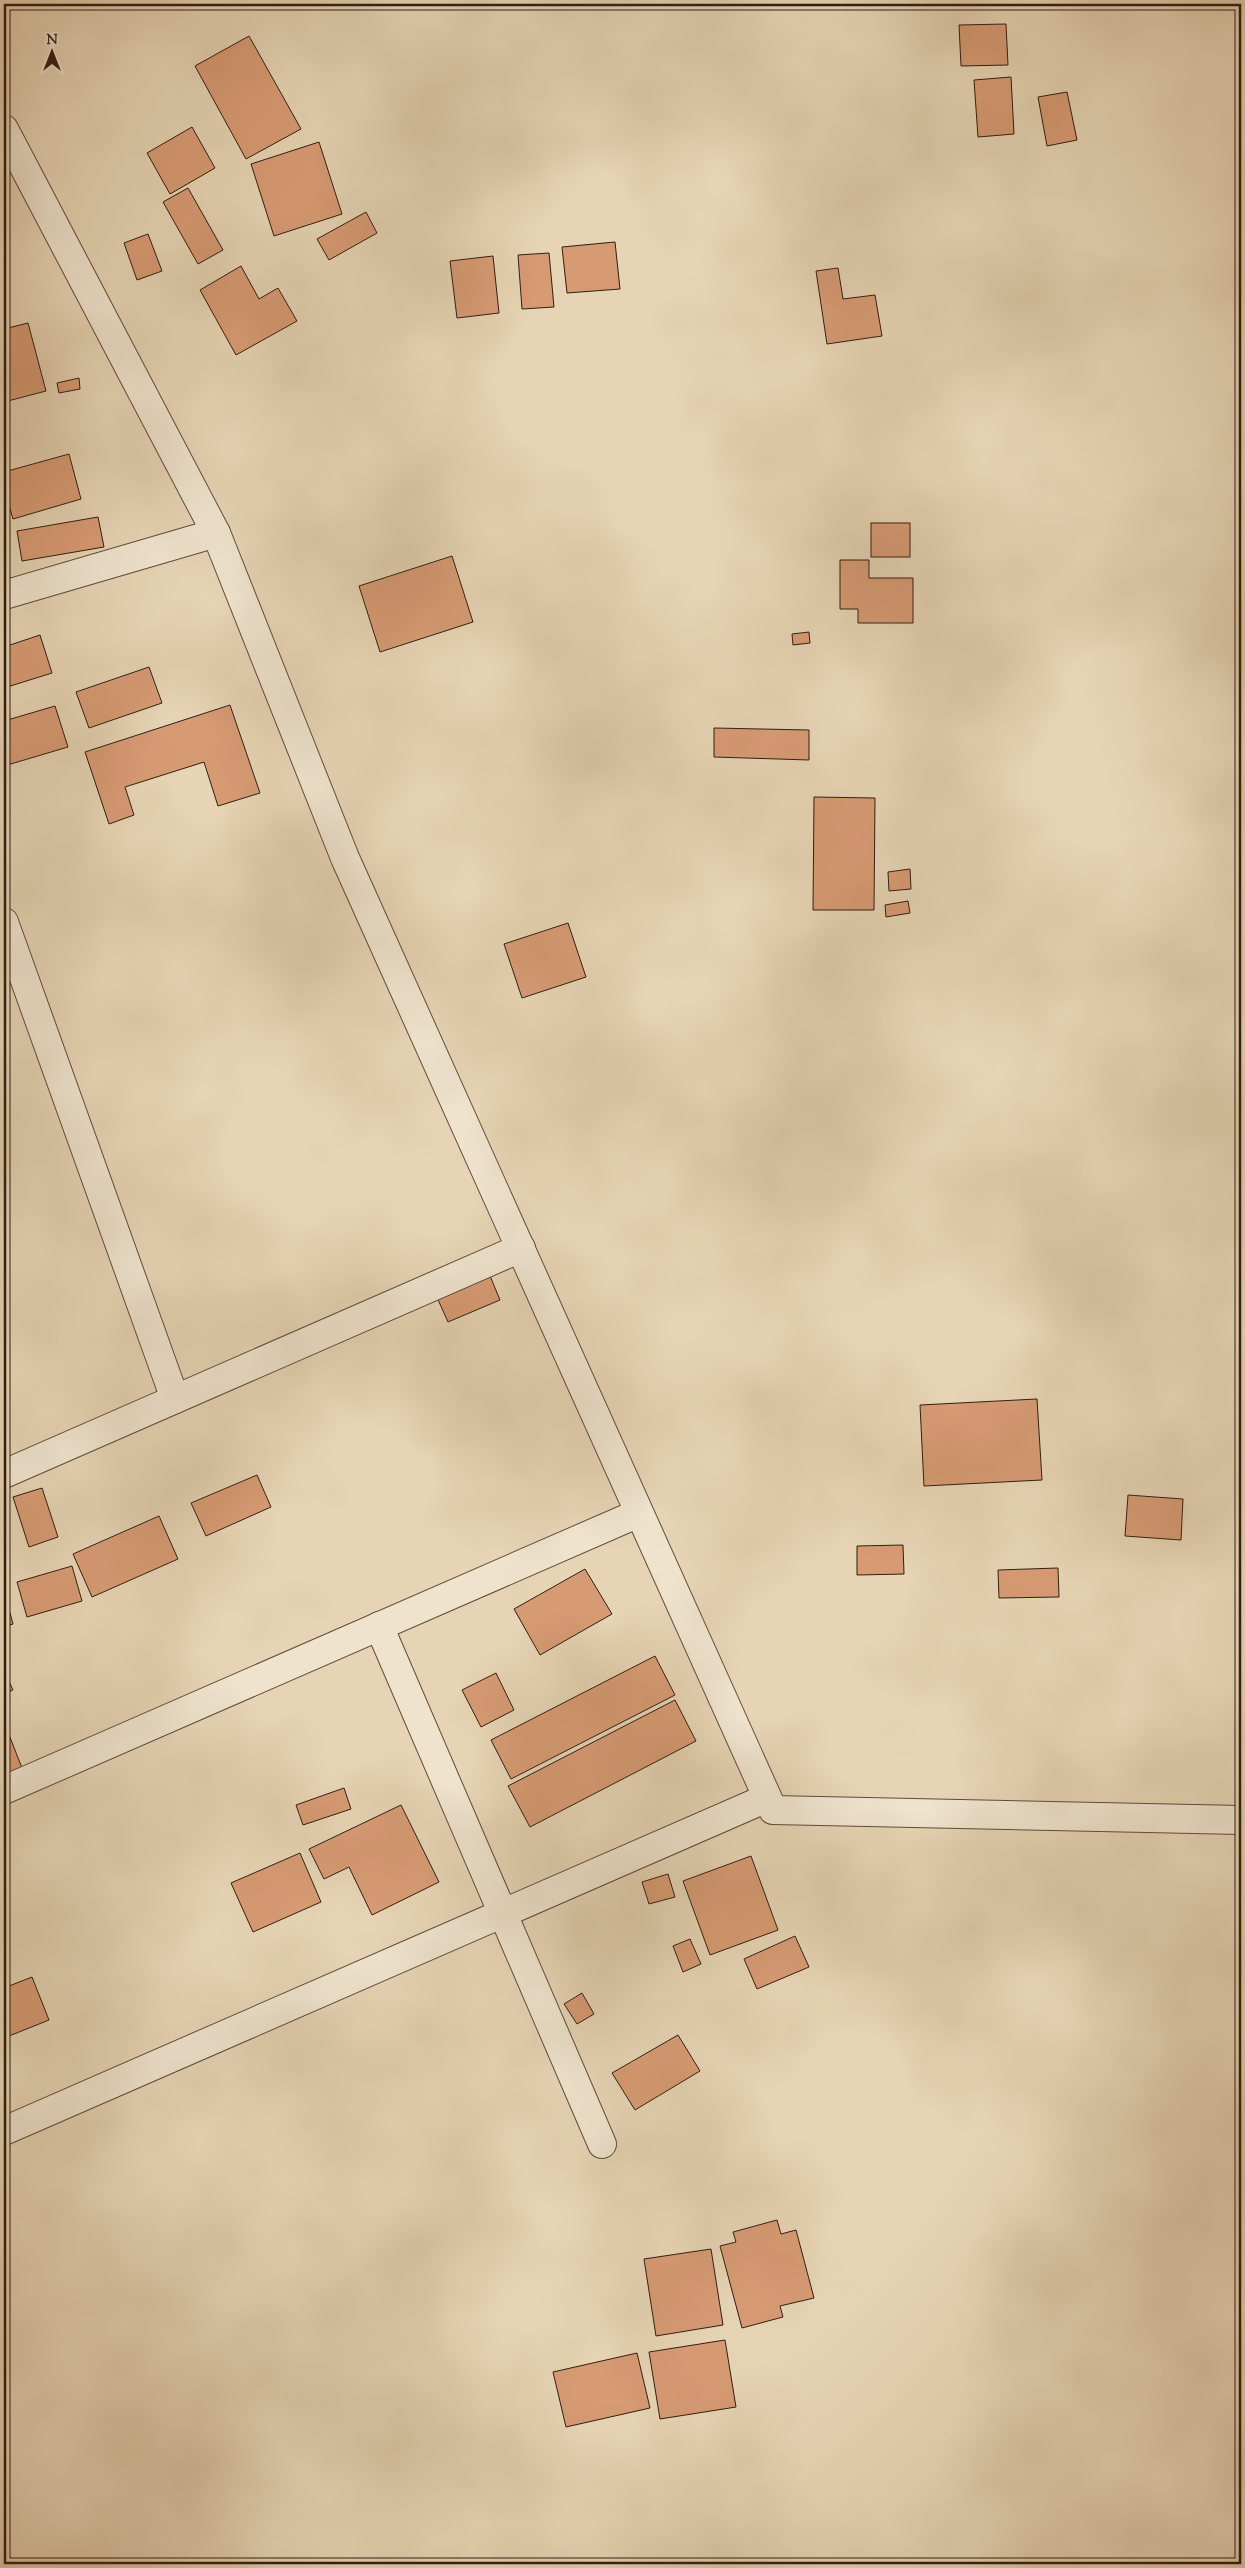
<svg xmlns="http://www.w3.org/2000/svg" width="1245" height="2568" viewBox="0 0 1245 2568" font-family="'Sorts Mill Goudy',serif">
  <style>
    .building { fill: #d79b74; stroke: #301d13 }
    .lines { fill: none; stroke-linecap: round; stroke-linejoin: round }
    .street-casing { stroke: #5e4b3b; stroke-width: 30 }
    .street { stroke: #efe3ce; stroke-width: 28 }
  </style>
  <rect width="100%" height="100%" fill="#e6d4b4"/>
  <filter id="stains"><feTurbulence type="fractalNoise" baseFrequency=".004" numOctaves="4"/><feColorMatrix values="0 0 0 0 .2 0 0 0 0 .09 0 0 0 0 .02 0 0 0 .5 -.17"/></filter>
  <radialGradient id="worn" r=".72"><stop offset=".6" stop-color="#630" stop-opacity="0"/><stop offset="1" stop-color="#630" stop-opacity=".3"/></radialGradient>
  <g class="building">
    <polygon points="1006,24 1008,65 961,66 959,25"/>
    <polygon points="249,36 301,129 246,159 195,66"/>
    <polygon points="1011,77 1014,134 978,137 974,80"/>
    <polygon points="1067,92 1077,140 1047,146 1038,97"/>
    <polygon points="192,127 215,168 170,194 147,153"/>
    <polygon points="319,142 342,214 274,236 251,164"/>
    <polygon points="188,188 223,250 198,264 163,202"/>
    <polygon points="366,212 377,233 329,260 317,239"/>
    <polygon points="148,234 162,271 137,280 124,243"/>
    <polygon points="615,242 620,289 567,293 562,247"/>
    <polygon points="549,253 554,307 522,309 518,255"/>
    <polygon points="493,256 499,313 457,318 450,261"/>
    <polygon points="241,266 259,299 278,288 297,321 236,355 200,290"/>
    <polygon points="838,268 843,299 875,295 882,336 827,344 816,271"/>
    <polygon points="28,323 46,391 4,402 4,329"/>
    <polygon points="79,378 80,389 59,393 57,383"/>
    <polygon points="69,454 81,499 13,519 4,488 4,472"/>
    <polygon points="98,517 104,547 22,561 17,531"/>
    <rect x="871" y="523" width="39" height="34"/>
    <polygon points="452,556 473,622 380,652 359,586"/>
    <polygon points="840,560 869,560 869,578 913,578 913,623 858,623 858,609 840,609"/>
    <polygon points="809,632 810,643 793,645 792,634"/>
    <polygon points="40,635 52,673 4,688 4,647"/>
    <polygon points="149,667 162,703 89,728 76,692"/>
    <polygon points="230,705 260,793 218,806 204,762 125,787 134,815 109,824 85,752"/>
    <polygon points="55,706 68,747 4,766 4,721"/>
    <polygon points="714,728 809,730 809,760 714,757"/>
    <polygon points="814,797 875,798 874,910 813,910"/>
    <polygon points="910,869 911,889 889,891 888,872"/>
    <polygon points="908,901 910,913 886,917 885,905"/>
    <polygon points="568,923 586,977 522,998 504,944"/>
    <polygon points="488,1271 500,1300 448,1322 435,1293"/>
    <polygon points="1037,1399 1042,1480 924,1486 920,1405"/>
    <polygon points="257,1475 271,1507 206,1536 191,1503"/>
    <polygon points="42,1488 58,1537 29,1547 13,1497"/>
    <polygon points="1128,1495 1183,1499 1181,1540 1125,1536"/>
    <polygon points="159,1516 178,1559 92,1597 73,1554"/>
    <polygon points="903,1545 904,1574 857,1575 857,1546"/>
    <polygon points="72,1566 82,1601 27,1617 17,1582"/>
    <polygon points="1058,1568 1059,1597 999,1598 998,1570"/>
    <polygon points="585,1569 612,1614 540,1655 514,1609"/>
    <polygon points="4,1591 13,1624 4,1627"/>
    <polygon points="655,1656 675,1695 511,1779 491,1740"/>
    <polygon points="4,1671 13,1690 4,1694"/>
    <polygon points="496,1673 514,1710 481,1727 462,1690"/>
    <polygon points="675,1700 696,1741 530,1827 508,1786"/>
    <polygon points="4,1722 22,1768 4,1775"/>
    <polygon points="344,1788 351,1809 303,1825 296,1805"/>
    <polygon points="401,1805 439,1882 372,1915 349,1867 324,1879 309,1849"/>
    <polygon points="300,1853 321,1902 253,1932 231,1883"/>
    <polygon points="751,1856 778,1930 710,1955 683,1881"/>
    <polygon points="668,1874 675,1897 649,1904 642,1882"/>
    <polygon points="795,1936 809,1967 757,1989 744,1959"/>
    <polygon points="690,1939 701,1964 683,1972 673,1946"/>
    <polygon points="32,1977 49,2020 4,2038 4,1988"/>
    <polygon points="582,1993 594,2014 577,2024 564,2004"/>
    <polygon points="678,2035 700,2071 635,2110 612,2073"/>
    <polygon points="777,2220 781,2234 796,2230 814,2298 780,2306 783,2317 742,2328 720,2246 736,2242 733,2232"/>
    <polygon points="711,2249 723,2325 656,2336 644,2259"/>
    <polygon points="725,2340 736,2407 660,2419 649,2352"/>
    <polygon points="637,2353 650,2408 566,2427 553,2372"/>
  </g>
  <g class="lines">
    <g class="street-casing">
      <g id="street">
        <polyline points="4,129 216,533 345,858 773,1810 1241,1820"/>
        <polyline points="4,595 216,533"/>
        <polyline points="4,922 175,1399"/>
        <polyline points="4,1474 521,1248"/>
        <polyline points="379,1626 602,2144"/>
        <polyline points="4,1790 639,1513"/>
        <polyline points="4,2131 767,1798"/>
      </g>
    </g>
    <use href="#street" class="street"/>
  </g>
  <rect width="1245" height="2568" fill="none" stroke="#e6d4b4" stroke-width="20"/>
  <rect x="5" y="5" width="1235" height="2558" fill="none" stroke="#301d13" stroke-width="2.5"/>
  <rect x="10" y="10" width="1225" height="2548" fill="none" stroke="#301d13"/>
  <g transform="translate(52 52)" stroke="#efe3ce" stroke-width="4" paint-order="stroke">
  <path d="M0-4L9 19L0 12L-9 19Z" fill="#301d13"/>
  <text y="-8" font-size="14" font-weight="bold" text-anchor="middle" fill="#301d13">N</text>
  </g>
  <rect width="100%" height="100%" filter="url(#stains)"/>
  <rect width="100%" height="100%" fill="url(#worn)"/>
</svg>
